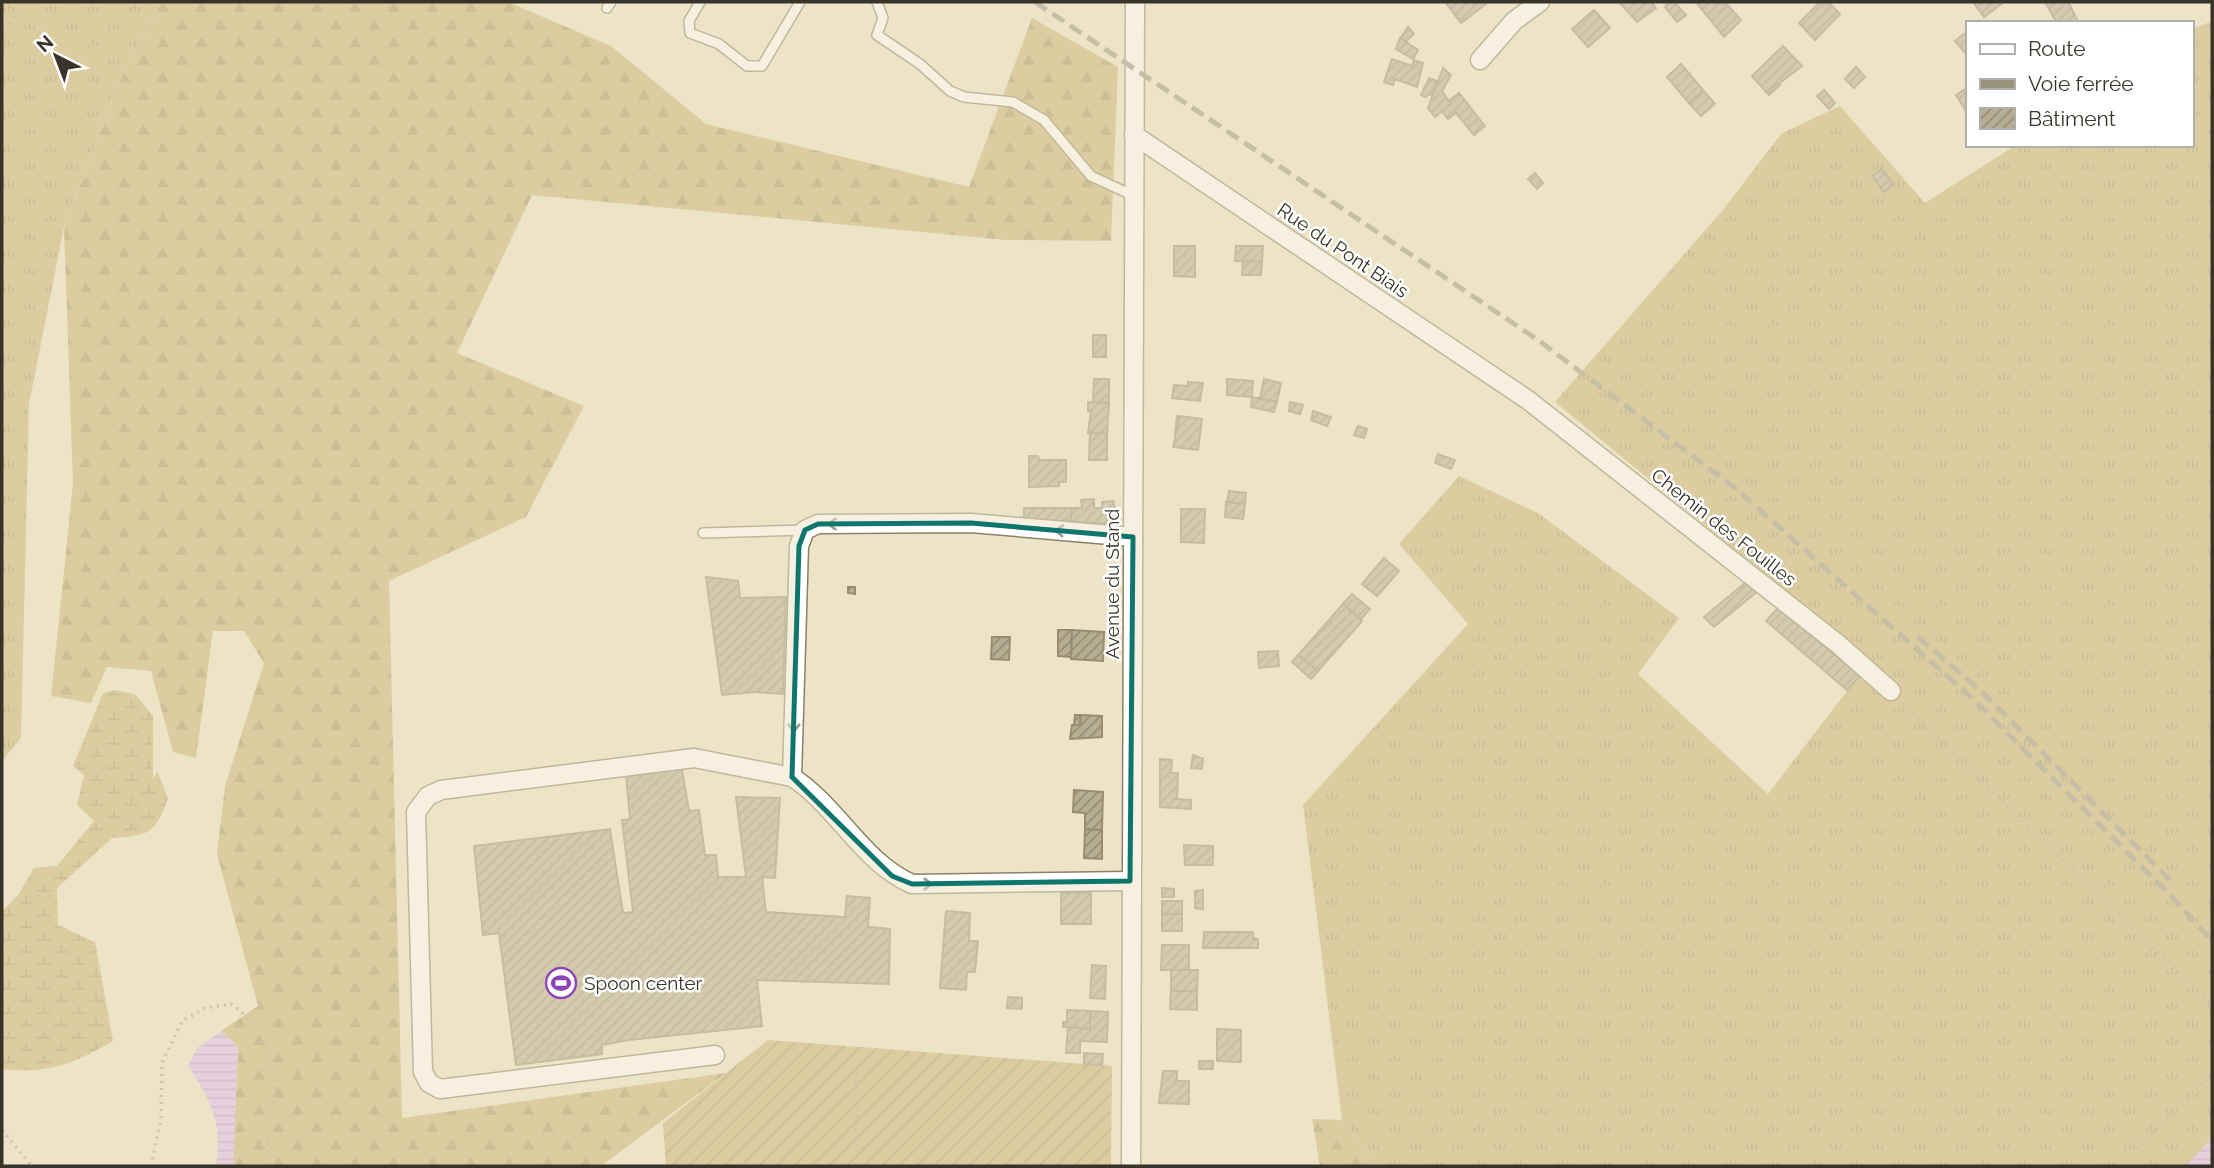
<svg xmlns="http://www.w3.org/2000/svg" width="2214" height="1168" viewBox="0 0 2214 1168" font-family="Raleway,sans-serif">
  <style>
    .grass { fill: url(#grass-tufts) }
    .forest { fill: url(#forest-firs) }
    .wetland { fill: url(#wetland-marsh) }
    .garden { fill: url(#garden-furrows) }
    .water { fill: url(#water-rules) }
    .building { fill: url(#building-hatch); stroke: #968d73; stroke-width: 2 }
    .lines { fill: none; stroke-linecap: round; stroke-linejoin: round }
    .lane-casing { stroke: #8a8268; stroke-width: 12 }
    .street-casing { stroke: #8a8268; stroke-width: 21 }
    .path { stroke: #a8a18b; stroke-width: 3.5; stroke-dasharray: 2 5; stroke-linecap: butt }
    .lane { stroke: #fff; stroke-width: 9 }
    .street { stroke: #fff; stroke-width: 18 }
    .rail { stroke: #99927d; stroke-width: 5; stroke-dasharray: 14 7; stroke-linecap: butt }
    .oneway { stroke: #9c9a94 }
    .marked { fill: none; stroke: #0f766e; stroke-width: 5; stroke-linejoin: round }
    .labels { text-anchor: middle; stroke-width: 5; stroke-linejoin: round; paint-order: stroke }
    .street-label { font-size: 19px; fill: #383429; stroke: #fff }
    .poi-label { font-size: 19px; fill: #383429; stroke: #fff; text-anchor: start }
  </style>
  <defs>
    <pattern id="grass-tufts" width="24" height="20" patternUnits="userSpaceOnUse" patternTransform="scale(1.75)"><rect width="24" height="20" fill="#c6b272"/><path d="M3 7l-1-3M5 7V3M7 7l1-3M15 17l-1-3M17 17v-4M19 17l1-3" fill="none" stroke="#a2925e"/></pattern>
    <pattern id="forest-firs" width="22" height="20" patternUnits="userSpaceOnUse" patternTransform="scale(1.75)"><rect width="22" height="20" fill="#c6b272"/><path d="M5 1l3.5 6h-7zM16 11l3.5 6h-7z" fill="#a2925e"/></pattern>
    <pattern id="wetland-marsh" width="20" height="14" patternUnits="userSpaceOnUse" patternTransform="scale(1.75)"><rect width="20" height="14" fill="#c6b272"/><path d="M1 5h8M5 5V1M11 12h8M15 12V8" fill="none" stroke="#a2925e"/></pattern>
    <pattern id="garden-furrows" width="10" height="10" patternUnits="userSpaceOnUse" patternTransform="scale(1.75)"><rect width="10" height="10" fill="#c6b272"/><path d="M-1 1l2-2M0 10L10 0M9 11l2-2" fill="none" stroke="#a2925e"/></pattern>
    <pattern id="water-rules" width="6" height="5" patternUnits="userSpaceOnUse" patternTransform="scale(1.75)"><rect width="6" height="5" fill="#ddb9fb"/><path d="M0 2.5h6" fill="none" stroke="#b497cb"/></pattern>
    <pattern id="building-hatch" width="6" height="6" patternUnits="userSpaceOnUse" patternTransform="scale(1.75)"><rect width="6" height="6" fill="#b6ad92"/><path d="M-1 1l2-2M0 6l6-6M5 7l2-2" fill="none" stroke="#958e77"/></pattern>
  </defs>
  <rect width="100%" height="100%" fill="#ede4c7"/>
  <g class="grass">
    <polygon points="2,2 161,2 115,91 64,227 29,404 21,738 2,761"/>
    <polygon points="2212,21 2212,1166 1376,1166 1342,1120 1303,805 1468,624 1399,544 1459,476 1538,513 1679,618 1638,674 1768,794 1870,661 1555,402 1722,211 1782,133 1840,106 1925,203 2016,145 2191,145 2191,30"/>
  </g>
  <g class="forest">
    <polygon points="161,2 508,2 611,46 706,124 969,187 1032,18 1118,67 1111,241 1006,240 532,195 457,353 584,406 526,517 389,581 402,1118 726,1073 601,1166 233,1166 238,1047 221,1031 258,1006 217,854 225,786 264,663 244,631 213,631 196,758 173,752 151,671 107,667 91,703 51,696 73,484 64,227 115,91"/>
    <polygon points="1312,1119 1342,1120 1376,1166 1320,1166"/>
  </g>
  <path class="wetland" d="M 114,690 L 135,694 L 153,716 L 153,780 L 157,771 L 168,798 C 156,833 149,836 112,838 L 57,888 L 58,925 L 95,942 L 113,1041 C 73,1064 50,1074 2,1069 L 2,911 L 18,895 L 34,868 L 57,866 L 94,821 L 77,805 L 84,775 L 73,766 L 103,693 Z"/>
  <polygon class="garden" points="768,1040 1112,1066 1111,1166 666,1166 663,1123"/>
  <g class="water">
    <path d="M 221,1031 L 238,1047 L 233,1166 L 216,1166 C 223,1124 211,1100 188,1066 L 197,1048 Z"/>
    <polygon points="2212,1138 2212,1166 2186,1166"/>
  </g>
  <g class="building">
    <polygon points="1448,2 1484,2 1486,4 1461,23 1446,3"/>
    <polygon points="1619,2 1651,2 1656,8 1637,22"/>
    <polygon points="1670,2 1674,2 1686,15 1677,22 1665,7"/>
    <polygon points="1696,2 1725,2 1741,20 1724,37"/>
    <polygon points="1820,2 1828,2 1840,14 1815,40 1799,23"/>
    <polygon points="1973,2 2004,2 1984,17"/>
    <polygon points="2045,2 2068,2 2079,23 2057,23"/>
    <polygon points="1594,10 1610,28 1588,47 1572,29"/>
    <polygon points="1408,27 1414,34 1405,42 1400,39"/>
    <polygon points="1967,32 1967,55 1955,41"/>
    <polygon points="1400,38 1418,50 1413,59 1396,49"/>
    <polygon points="1783,46 1802,66 1767,93 1752,76"/>
    <polygon points="1392,59 1412,66 1414,60 1423,63 1417,87 1395,79 1393,85 1384,82"/>
    <polygon points="1681,64 1703,90 1689,103 1667,77"/>
    <polygon points="1856,67 1865,77 1854,88 1845,79"/>
    <polygon points="1443,68 1451,75 1442,91 1449,101 1459,93 1485,126 1474,135 1456,113 1448,119 1442,111 1435,117 1428,108"/>
    <polygon points="1429,78 1437,81 1431,95 1428,94 1426,97 1421,95"/>
    <polygon points="1778,83 1780,85 1769,95 1767,93"/>
    <polygon points="1967,88 1967,113 1956,95"/>
    <polygon points="1703,90 1715,104 1701,116 1689,103"/>
    <polygon points="1824,90 1835,103 1829,109 1817,96"/>
    <polygon points="1882,169 1893,184 1884,192 1872,176"/>
    <polygon points="1535,173 1543,183 1537,189 1528,179"/>
    <polygon points="1174,246 1195,246 1195,277 1174,276"/>
    <polygon points="1236,246 1263,246 1262,262 1235,261"/>
    <polygon points="1243,261 1262,262 1261,275 1242,275"/>
    <rect x="1093" y="335" width="13" height="22"/>
    <polygon points="1094,379 1109,379 1109,403 1093,402"/>
    <polygon points="1227,379 1253,381 1252,397 1227,395"/>
    <polygon points="1264,379 1281,383 1277,402 1260,398"/>
    <polygon points="1188,382 1203,383 1200,401 1172,398 1174,385 1188,386"/>
    <polygon points="1252,397 1277,402 1274,412 1251,407"/>
    <polygon points="1088,402 1109,403 1107,434 1088,433 1091,411 1088,411"/>
    <polygon points="1290,402 1303,405 1300,414 1289,411"/>
    <polygon points="1313,411 1331,417 1327,426 1311,420"/>
    <polygon points="1177,416 1180,416 1177,437 1175,436"/>
    <polygon points="1180,416 1202,419 1198,450 1173,447"/>
    <polygon points="1358,426 1367,429 1364,438 1354,435"/>
    <polygon points="1090,433 1107,434 1107,460 1089,460"/>
    <polygon points="1438,454 1455,460 1451,469 1435,463"/>
    <polygon points="1029,456 1038,456 1039,460 1066,460 1066,482 1059,482 1059,486 1029,487"/>
    <polygon points="1229,491 1246,493 1245,504 1227,502"/>
    <polygon points="1094,499 1094,508 1102,508 1102,502 1113,501 1115,508 1106,509 1107,523 1071,524 1071,508 1082,508 1081,500"/>
    <polygon points="1226,502 1245,504 1243,519 1225,517"/>
    <polygon points="1024,508 1071,508 1071,524 1024,523"/>
    <polygon points="1181,509 1205,509 1204,543 1181,542"/>
    <polygon points="1384,558 1399,571 1377,596 1362,584"/>
    <polygon points="706,577 738,581 740,598 786,597 783,694 754,692 722,695"/>
    <polygon points="1746,582 1758,591 1714,627 1704,617"/>
    <polygon points="848,587 855,587 855,594 848,593"/>
    <polygon points="1352,594 1370,609 1361,619 1343,604"/>
    <polygon points="1343,604 1362,621 1318,671 1298,655"/>
    <polygon points="1778,608 1860,676 1847,690 1766,621"/>
    <polygon points="1058,630 1072,630 1071,657 1058,656"/>
    <polygon points="1072,630 1104,632 1103,661 1071,659"/>
    <polygon points="992,637 1010,637 1009,660 991,659"/>
    <polygon points="1278,651 1279,666 1259,668 1258,652"/>
    <polygon points="1298,655 1318,671 1311,679 1292,662"/>
    <polygon points="1075,715 1081,715 1080,725 1074,725"/>
    <polygon points="1081,715 1102,716 1102,737 1070,739 1072,725 1080,725"/>
    <polygon points="1193,755 1203,759 1202,769 1191,768"/>
    <polygon points="1160,759 1172,760 1171,773 1178,773 1177,799 1191,800 1191,809 1160,807"/>
    <polygon points="681,764 689,811 699,810 705,855 716,855 718,877 746,877 736,797 780,798 775,878 762,877 766,912 845,917 847,896 870,898 868,927 890,929 889,984 757,980 762,1026 629,1040 602,1045 602,1054 516,1065 499,933 483,935 474,846 610,829 623,913 633,912 622,820 630,819 626,773"/>
    <polygon points="1074,790 1103,792 1102,830 1085,829 1085,813 1073,812"/>
    <polygon points="1085,829 1102,830 1102,859 1084,858"/>
    <polygon points="1184,845 1213,846 1213,865 1185,865"/>
    <polygon points="1162,888 1174,889 1174,897 1162,897"/>
    <polygon points="1203,890 1203,909 1195,908 1195,891"/>
    <polygon points="1091,892 1091,924 1061,924 1061,893"/>
    <rect x="1162" y="901" width="20" height="13"/>
    <polygon points="946,911 970,913 969,941 978,941 975,972 967,972 966,990 940,988"/>
    <rect x="1162" y="914" width="20" height="17"/>
    <polygon points="1204,932 1253,932 1253,938 1258,939 1258,948 1203,948"/>
    <polygon points="1162,945 1189,945 1189,970 1161,970"/>
    <polygon points="1092,965 1106,966 1105,999 1090,998"/>
    <polygon points="1171,970 1198,970 1197,991 1171,991"/>
    <polygon points="1171,991 1197,991 1197,1010 1170,1009"/>
    <polygon points="1008,997 1022,998 1022,1009 1007,1008"/>
    <polygon points="1067,1010 1090,1011 1090,1029 1063,1027 1063,1022 1067,1022"/>
    <polygon points="1090,1011 1108,1012 1107,1042 1080,1041 1080,1053 1066,1053 1068,1027 1090,1029"/>
    <polygon points="1217,1029 1241,1030 1241,1062 1217,1061"/>
    <polygon points="1084,1053 1103,1054 1102,1065 1084,1064"/>
    <rect x="1199" y="1061" width="14" height="8"/>
    <polygon points="1163,1071 1177,1071 1177,1081 1189,1081 1189,1104 1159,1103"/>
  </g>
  <g class="lines">
    <g class="lane-casing">
      <g id="lane">
        <polyline points="700,2 689,21 690,33 719,44 747,66 762,66 800,2"/>
        <polyline points="877,2 883,18 877,35 920,64 950,91 964,97 1013,102 1044,120 1091,176 1134,196"/>
        <polyline points="607,8 611,2"/>
        <polyline points="703,533 805,530"/>
      </g>
    </g>
    <g class="street-casing">
      <g id="street">
        <polyline points="1480,60 1514,21 1540,2"/>
        <polyline points="1134,135 1528,400 1838,644 1891,691"/>
        <path d="M 1130,881 L 912,884 C 863,863 837,806 792,777 L 799,546 L 805,530 L 818,524 L 971,523 L 1133,537"/>
        <polyline points="715,1055 440,1089 429,1083 423,1072 416,812 428,796 441,790 694,758 792,777"/>
        <polyline points="1131,1166 1135,2"/>
      </g>
    </g>
    <g class="path">
      <polyline points="2,31 7,32 21,2"/>
      <polyline points="2,52 7,32"/>
      <polyline points="1902,703 2212,1005"/>
      <polyline points="2,1130 32,1166"/>
      <polyline points="2137,1149 2212,1074"/>
      <path d="M 151,1166 L 161,1119 L 162,1063 L 182,1021 L 205,1008 L 231,1004 C 252,1018 270,1047 274,1073 C 277,1094 267,1142 266,1166"/>
      <polyline points="856,1166 857,1062"/>
    </g>
    <use href="#lane" class="lane"/>
    <use href="#street" class="street"/>
    <g class="rail">
      <polyline points="1035,2 1538,340 1735,488 1973,699 2172,897 2212,941"/>
      <polyline points="1918,637 1980,690 2172,882"/>
    </g>
  </g>
  <defs><path id="oneway-shaft" d="M-6 0H5M1.5-3L5.5 0L1.5 3" fill="none" stroke-width="1.6" stroke-linecap="round" stroke-linejoin="round" transform="scale(1.75)"/></defs>
  <g class="oneway">
    <use href="#oneway-shaft" transform="translate(838 524) rotate(180)"/>
    <use href="#oneway-shaft" transform="translate(1065 531) rotate(-175)"/>
    <use href="#oneway-shaft" transform="translate(794 722) rotate(92)"/>
    <use href="#oneway-shaft" transform="translate(922 884) rotate(1)"/>
  </g>
  <path d="M0 0H2214V1168H0ZM 971,523 L 1133,537 L 1130,881 L 912,884 L 892,876 L 792,777 L 799,546 L 805,530 L 818,524 Z" fill="#ede4c7" fill-opacity=".55" fill-rule="evenodd"/>
  <path class="marked" d="M 971,523 L 1133,537 L 1130,881 L 912,884 L 892,876 L 792,777 L 799,546 L 805,530 L 818,524 Z"/>
  <defs>
    <g id="stadium-ring" transform="scale(1.575)"><circle r="9.5" fill="#fff" stroke="#8b45b9" stroke-width="1.5"/><path d="M0-5a6.5 5 0 1 0 0 10a6.5 5 0 1 0 0-10ZM-3.5-1.8h7v3.6h-7Z" fill="#8b45b9"/></g>
  </defs>
  <g fill-rule="evenodd">
    <use href="#stadium-ring" x="561" y="983"/>
  </g>
  <g class="labels">
    <g class="street-label">
      <text transform="translate(1343 250) rotate(34)" y="7">Rue du Pont Biais</text>
      <text transform="translate(1724 527) rotate(38)" y="7">Chemin des Fouilles</text>
      <text transform="translate(1112 584) rotate(-90)" y="7">Avenue du Stand</text>
    </g>
    <g class="poi-label">
      <text x="584" y="990">Spoon center</text>
    </g>
  </g>
  <rect width="2214" height="1168" fill="none" stroke="#383429" stroke-width="7"/>
  <rect x="1966" y="21" width="228" height="126" fill="#ffffff" stroke="#afaea9" stroke-width="2"/>
  <rect x="1980" y="44" width="35" height="10" fill="#ffffff" stroke="#afaea9" stroke-width="2"/>
  <text x="2028" y="56" font-size="21" fill="#383429">Route</text>
  <rect x="1980" y="79" width="35" height="10" fill="#99927d" stroke="#afaea9" stroke-width="2"/>
  <text x="2028" y="91" font-size="21" fill="#383429">Voie ferrée</text>
  <rect x="1980" y="108" width="35" height="21" fill="url(#building-hatch)" stroke="#afaea9" stroke-width="2"/>
  <text x="2028" y="126" font-size="21" fill="#383429">Bâtiment</text>
  <g transform="translate(56 56) rotate(318)" stroke="#ffffff" stroke-width="5" paint-order="stroke">
  <path d="M0-5L12 26L0 18L-12 26Z" fill="#383429"/>
  <text y="-10" font-size="19" font-weight="bold" text-anchor="middle" fill="#383429">N</text>
  </g>
</svg>
